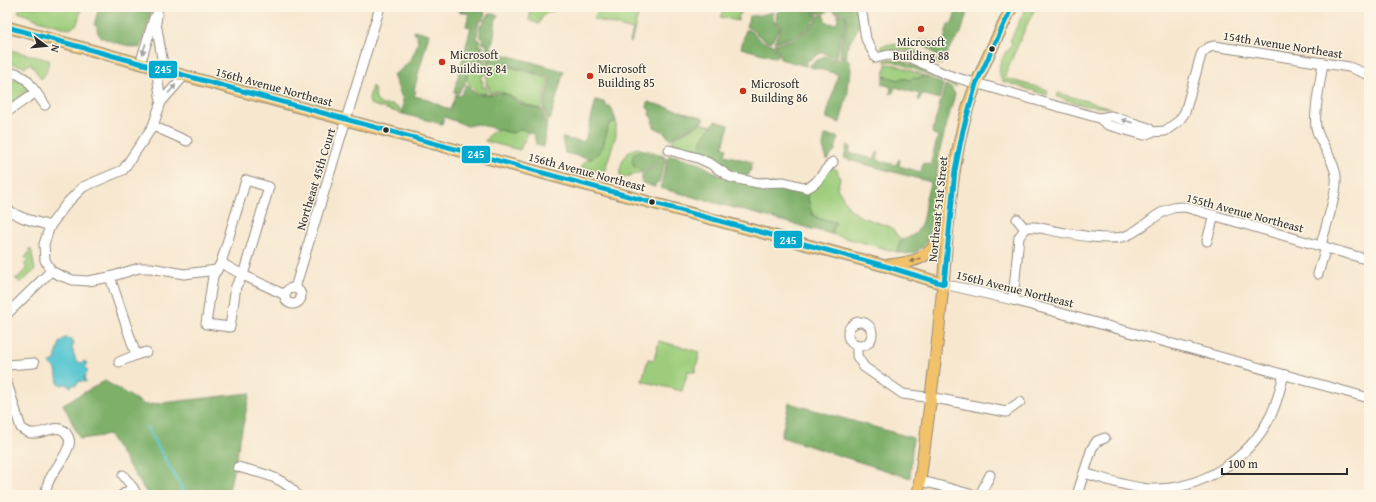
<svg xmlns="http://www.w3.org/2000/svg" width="1376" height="502" viewBox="0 0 1376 502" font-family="'Gentium Book Plus',serif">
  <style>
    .green { fill: #9dcd7b; stroke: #647c53 }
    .forest { fill: #7eb06b; stroke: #546e4b }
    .water { fill: #5cc8d2; stroke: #447a7e }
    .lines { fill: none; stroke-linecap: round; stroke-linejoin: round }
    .stream { stroke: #5cc8d2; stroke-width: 2.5 }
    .minor-casing { stroke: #91897d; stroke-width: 11 }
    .major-casing { stroke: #91897d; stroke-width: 13 }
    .minor { stroke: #fff; stroke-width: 9 }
    .major { stroke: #f2c26a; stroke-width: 11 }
    .bus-1-casing { stroke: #fcf5e5; stroke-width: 8 }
    .bus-1 { stroke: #00a9ce; stroke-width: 5 }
    .oneway { fill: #a0a0a0 }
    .oneway2 { fill: #8e764a }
    .poi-dot { fill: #c8321e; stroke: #fcf5e5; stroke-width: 1.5 }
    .bus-dot { fill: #2b2b2b; stroke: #fcf5e5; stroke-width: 1.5 }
    .labels { text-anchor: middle; stroke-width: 3; stroke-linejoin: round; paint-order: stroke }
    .poi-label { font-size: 12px; fill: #2b2b2b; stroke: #fcf5e5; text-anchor: start }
    .street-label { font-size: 12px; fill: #2b2b2b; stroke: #fcf5e5 }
    .line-badge { stroke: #fcf5e5; stroke-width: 1.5 }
    .badge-label { font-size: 11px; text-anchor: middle; font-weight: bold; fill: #fff }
  </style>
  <rect width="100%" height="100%" fill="#fcf5e5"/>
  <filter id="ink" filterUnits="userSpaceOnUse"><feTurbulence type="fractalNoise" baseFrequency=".025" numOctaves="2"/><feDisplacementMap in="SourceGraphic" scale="8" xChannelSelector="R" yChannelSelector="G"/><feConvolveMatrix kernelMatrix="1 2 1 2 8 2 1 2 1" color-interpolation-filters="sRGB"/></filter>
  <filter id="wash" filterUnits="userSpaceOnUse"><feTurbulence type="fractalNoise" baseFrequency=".012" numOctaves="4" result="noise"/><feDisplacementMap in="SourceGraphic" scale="16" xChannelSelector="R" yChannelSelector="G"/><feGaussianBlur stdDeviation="0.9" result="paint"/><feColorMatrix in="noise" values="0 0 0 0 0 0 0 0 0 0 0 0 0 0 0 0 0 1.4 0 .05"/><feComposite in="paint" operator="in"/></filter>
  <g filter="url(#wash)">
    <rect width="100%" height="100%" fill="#f7e7cf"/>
    <g class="green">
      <polygon points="20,7 82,7 77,24 70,29 41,21 18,12"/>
      <path d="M 530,7 L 569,7 C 557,11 543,9 539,24 L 529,20 L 530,14 Z"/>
      <polygon points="601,7 640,7 631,43 630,42 633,30 593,19"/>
      <polygon points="726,7 744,9 738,17 738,21 720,17"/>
      <path d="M 1026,7 L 1036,7 L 1028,22 L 1004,78 L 1048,90 L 1047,95 L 1002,81 C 996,68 1001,62 1006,51 L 1009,51 L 1012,42 L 1010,41 Z"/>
      <polygon points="892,44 909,48 942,62 941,65 904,50 892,50 882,52 881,46"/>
      <polygon points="7,49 49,60 46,73 41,79 31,64 24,67 7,62"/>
      <polygon points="888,59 900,60 954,83 957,87 900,63 891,61 885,62 885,60"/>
      <path d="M 480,61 L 486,61 L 485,75 L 482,75 L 481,80 L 483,81 L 482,87 L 487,87 L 486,94 C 476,94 470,88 467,79 C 467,70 472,64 480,61 Z"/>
      <path d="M 488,61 L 549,78 L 541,109 C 535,107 528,106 522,103 C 509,96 505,89 489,93 L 489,86 L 486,85 Z"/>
      <polygon points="886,64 896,65 925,76 910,80 902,78 899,80 884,76"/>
      <path d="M 16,79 C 23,81 26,83 28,90 L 25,93 L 12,103 L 7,102 C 7,93 7,83 16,79 Z"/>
      <polygon points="372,86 374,88 376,100 382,105 393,105 403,111 403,114 370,104 369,99"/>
      <polygon points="1058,93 1111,108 1086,106 1057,97"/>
      <path d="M 616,121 L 616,135 L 605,170 L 603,172 L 600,172 L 581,167 C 583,162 587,159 592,159 L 602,149 L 609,124 Z"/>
      <path d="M 701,123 L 712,126 C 706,135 697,141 702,154 L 672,145 L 673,139 Z"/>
      <path d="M 498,129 L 512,133 L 521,129 L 528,131 C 527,139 522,142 520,150 L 485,141 L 490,134 Z"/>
      <path d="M 637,148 L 653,152 L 653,155 L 641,151 L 635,167 L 642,172 L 622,178 L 620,176 C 619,165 625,151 637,148 Z"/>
      <path d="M 832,167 L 837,170 L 840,179 L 837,188 L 849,208 L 861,217 L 891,227 L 901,240 L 897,252 L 831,234 L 834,230 L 829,220 C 808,219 811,209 806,191 Z"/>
      <polygon points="28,249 31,249 35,270 21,283 15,278 18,278 27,267 24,265 28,261 25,258 30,251"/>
      <polygon points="659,341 700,352 695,372 688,371 682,391 642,381 648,359 654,360"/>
    </g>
    <g class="forest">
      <path d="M 99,7 L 153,7 L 141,47 L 138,48 C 130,46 104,41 99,35 C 97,32 97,29 97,26 L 94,25 Z"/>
      <path d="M 460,7 L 485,12 L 483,20 L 480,20 L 480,23 L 478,23 L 477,40 L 481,40 L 480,46 L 484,47 L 483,52 L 487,53 L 486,59 C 465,59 469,73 464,86 L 462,86 L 459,93 L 454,92 L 471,27 L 466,26 L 469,14 L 459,11 Z"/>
      <polygon points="788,7 812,7 814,10 813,14 818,15 809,28 791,38 774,42 780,31 781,24 776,22 777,12"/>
      <path d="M 813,7 L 856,7 L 859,27 L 846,49 L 847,56 L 840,57 C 841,51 840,45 842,40 C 845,30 851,23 844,13 L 840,11 L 837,13 L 831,9 L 825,13 L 815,13 L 815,10 Z"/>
      <path d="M 957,9 L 968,9 L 961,33 L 949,49 L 944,61 C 933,57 931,45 918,45 L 919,40 L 923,41 L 924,40 L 943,45 L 948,24 L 952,24 Z"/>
      <path d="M 774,12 L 773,20 L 775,23 L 779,25 L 779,30 L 771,42 C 760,40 757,32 747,27 L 749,16 L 760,15 Z"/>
      <polygon points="489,13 498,15 498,18 496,18 494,35 491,49 495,50 495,52 564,71 550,120 545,119 546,110 543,109 551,77 488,60 489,50 486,50 487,44 483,44 483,38 480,37 480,25 482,25 485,19 487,19 487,16 489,16"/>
      <path d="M 840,13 C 853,17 842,33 840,41 C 838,46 839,52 837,57 C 831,57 827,56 823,52 L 807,61 L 806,66 L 780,59 L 780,55 L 774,44 L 791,40 L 810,29 L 820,15 L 824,15 L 825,20 L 828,23 L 835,24 L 838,20 L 838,14 Z"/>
      <path d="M 746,29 C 758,34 757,42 772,44 L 778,54 L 777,58 L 741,48 Z"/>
      <path d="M 415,30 L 429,34 L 414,90 L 416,91 L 414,96 L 426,99 L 450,110 L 456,94 L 460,96 L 467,84 L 472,91 L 477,94 L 486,95 L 501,93 L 506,94 L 521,104 L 544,111 L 543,121 L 547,121 L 544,147 L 536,145 L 534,134 L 521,129 L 512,133 L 477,124 L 467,126 L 458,122 L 444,117 L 442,124 L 403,114 L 403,100 L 393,75 C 405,68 413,59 417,45 C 418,40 418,36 414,33 Z"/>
      <path d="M 824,56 L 832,59 L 847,58 C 857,75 844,79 848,92 L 840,123 L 826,118 L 838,74 L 810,67 L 811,64 Z"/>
      <polygon points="884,76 899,80 902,78 910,80 913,77 918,79 925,76 943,84 939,99 922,94 919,101 918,100 919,94 895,87 893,93 890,94 891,87 882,84"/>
      <path d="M 945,85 L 951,87 L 955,94 L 940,149 L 929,235 C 924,251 913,257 897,252 L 901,240 C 924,235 923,217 926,198 C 927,193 929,187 931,182 L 849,160 L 844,158 L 847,145 L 851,147 L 849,153 L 874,159 L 877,152 L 879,153 L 877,160 L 896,165 L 899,159 L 900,160 L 899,166 L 921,172 L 923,163 L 930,165 L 938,136 L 932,133 Z"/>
      <polygon points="596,100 606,103 605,104 608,107 610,106 611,107 616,121 609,124 602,149 592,159 565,153 562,138 583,142 586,138"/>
      <polygon points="648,102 702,117 704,120 670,139 662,131 654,127 654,124 652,123 653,120 651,115 649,115 650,110 647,108"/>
      <path d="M 715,121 L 729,125 L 723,147 L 727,148 L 725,155 L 752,162 L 751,169 L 748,176 L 732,172 L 702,154 C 697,139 709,132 715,121 Z"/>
      <polygon points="825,135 837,137 837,138 838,139 835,151 827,160 823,147"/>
      <polygon points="641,151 652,155 653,152 664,155 651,167 642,172 634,167 632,160 634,153"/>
      <polygon points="671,155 695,161 728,180 781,185 806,191 812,214 819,219 836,222 831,234 660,188 668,157"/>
      <polygon points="664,157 666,157 659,182 655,184 655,187 642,183 642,174 652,168"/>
      <polygon points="105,381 145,405 250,393 228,495 148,495 109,435 80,439 63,404"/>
      <polygon points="789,403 913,438 910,478 781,437"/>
    </g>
    <polygon class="water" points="65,338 72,339 74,343 72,348 76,361 81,363 85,361 87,364 85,367 88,371 84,378 86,382 79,381 77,385 73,385 71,387 65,384 62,385 58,383 56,369 50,364 55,360 60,342"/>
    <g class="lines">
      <polyline class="stream" points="147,428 181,487 184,495"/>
    </g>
  </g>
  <g filter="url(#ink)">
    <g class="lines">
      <g class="minor-casing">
        <g id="minor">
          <polyline points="158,7 156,23 164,70"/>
          <polyline points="861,7 866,39 876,58 888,55 909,57 945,74 961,79 1099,118 1111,116 1149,128 1151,132"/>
          <polyline points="140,64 154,18"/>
          <polyline points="156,68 161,102"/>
          <polyline points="7,76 16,73 27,80 45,105"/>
          <polyline points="184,76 161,102 153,126 123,170 83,187 67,203 50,226 44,244 45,260 51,271 61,276 73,280 88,281 110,277 139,268 151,268 184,274 217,270"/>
          <polyline points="7,112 36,92"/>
          <path d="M 1099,118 L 1108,125 L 1144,135 L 1151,132 L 1165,131 L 1179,121 L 1185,112 L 1201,55 C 1204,49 1208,47 1214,46 L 1349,67 L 1369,75"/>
          <polyline points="153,126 187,141"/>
          <path d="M 669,150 L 698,158 L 711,164 L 730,177 L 743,180 L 758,183 L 784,182 L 807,188 C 819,184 823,170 833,162"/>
          <polygon points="246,180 269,187 243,275 236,286 230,327 206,324 213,276 221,263"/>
          <path d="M 7,209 C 20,219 35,221 50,226"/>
          <polyline points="1017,219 1025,229"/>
          <path d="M 1025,229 L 1028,227 L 1035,227 C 1057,231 1109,244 1128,235 C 1144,228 1156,212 1173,208 C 1177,207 1181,207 1185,207 L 1369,260"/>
          <polyline points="1207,241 1214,215"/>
          <path d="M 1321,245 C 1325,228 1338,192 1336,176 C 1334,160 1322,146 1317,131 C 1312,119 1321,78 1323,63"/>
          <polyline points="221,263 243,275 285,295"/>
          <polyline points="1318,274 1326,247"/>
          <polyline points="110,277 136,355 119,362"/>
          <polyline points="944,284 1013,300 1369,398"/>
          <circle cx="293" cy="296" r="8"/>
          <polyline points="295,288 380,7"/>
          <polyline points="1013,300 1019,237 1025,229"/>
          <polyline points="7,314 51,271"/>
          <circle cx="860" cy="334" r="12"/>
          <polyline points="857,347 857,356 864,367 903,394 940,399 1006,412 1020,402"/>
          <polyline points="136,355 146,352"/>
          <polyline points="7,365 34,363"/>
          <path d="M 7,383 L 21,428 C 25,431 29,434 35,433 C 47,433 60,421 68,436 C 70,440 70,444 68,448 C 63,463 43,480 47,495"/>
          <path d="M 238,467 C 259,473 283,476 297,495"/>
          <path d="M 1084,473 C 1105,479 1127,487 1149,489 C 1200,491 1249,460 1271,415 C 1277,403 1280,388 1284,375"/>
          <polyline points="123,475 133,488"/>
          <polyline points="919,482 930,483 973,495"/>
          <polyline points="122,495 133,488 137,495"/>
          <polyline points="980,495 990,475"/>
          <polyline points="1077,495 1092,448 1097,441 1105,438"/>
        </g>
      </g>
      <g class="major-casing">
        <g id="major">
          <polyline points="7,27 346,120 885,266 944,284"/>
          <path d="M 889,265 C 927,260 928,257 948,224"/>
          <path d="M 918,495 C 927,429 936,363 942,296 C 948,233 950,168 968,107 C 979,72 996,40 1012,7"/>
        </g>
      </g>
      <use href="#minor" class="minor"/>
      <use href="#major" class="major"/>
      <g class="bus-1-casing">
        <g id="bus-1">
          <polyline points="7,27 885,266 944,284"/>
          <polyline points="944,284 955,170 963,130 976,84 1012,7"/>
        </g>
      </g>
      <use href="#bus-1" class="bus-1"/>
    </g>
    <defs><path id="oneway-solid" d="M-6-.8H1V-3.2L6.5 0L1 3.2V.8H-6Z"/></defs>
    <g class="oneway">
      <use href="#oneway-solid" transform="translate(144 49) rotate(107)"/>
      <use href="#oneway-solid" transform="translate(172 89) rotate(-49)"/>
      <use href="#oneway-solid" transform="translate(1127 121) rotate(-163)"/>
    </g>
    <use class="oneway2" href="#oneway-solid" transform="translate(915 260) rotate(161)"/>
  </g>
  <g class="poi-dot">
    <circle cx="921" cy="29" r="4"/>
    <circle cx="442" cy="62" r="4"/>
    <circle cx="590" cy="76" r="4"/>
    <circle cx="743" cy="91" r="4"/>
  </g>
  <g class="bus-dot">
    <circle cx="992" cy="49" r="3.5"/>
    <circle cx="386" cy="130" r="3.5"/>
    <circle cx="652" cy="202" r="3.5"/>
  </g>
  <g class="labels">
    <g class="poi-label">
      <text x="921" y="46" text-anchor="middle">Microsoft<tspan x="921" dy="14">Building 88</tspan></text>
      <text x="450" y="59">Microsoft<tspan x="450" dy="14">Building 84</tspan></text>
      <text x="598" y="73">Microsoft<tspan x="598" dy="14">Building 85</tspan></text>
      <text x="751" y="88">Microsoft<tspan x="751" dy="14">Building 86</tspan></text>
    </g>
    <g class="street-label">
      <text transform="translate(1283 45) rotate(9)" y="4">154th Avenue Northeast</text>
      <text transform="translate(274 87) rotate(15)" y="4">156th Avenue Northeast</text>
      <text transform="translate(587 172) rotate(15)" y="4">156th Avenue Northeast</text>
      <text transform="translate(316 179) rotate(-73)" y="4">Northeast 45th Court</text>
      <text transform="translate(938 209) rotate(-84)" y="4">Northeast 51st Street</text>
      <text transform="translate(1245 213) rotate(15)" y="4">155th Avenue Northeast</text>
      <text transform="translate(1015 289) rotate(14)" y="4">156th Avenue Northeast</text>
    </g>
  </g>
  <g class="line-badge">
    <rect x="148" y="60" width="30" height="19" rx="4" fill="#00a9ce"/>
    <rect x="461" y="145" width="30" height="19" rx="4" fill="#00a9ce"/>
    <rect x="773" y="230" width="30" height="19" rx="4" fill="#00a9ce"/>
  </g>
  <g class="badge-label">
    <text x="163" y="73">245</text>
    <text x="476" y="158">245</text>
    <text x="788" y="244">245</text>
  </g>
  <rect width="1376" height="502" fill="none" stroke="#fcf5e5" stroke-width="24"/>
  <g transform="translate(46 46) rotate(106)" stroke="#fcf5e5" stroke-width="3" paint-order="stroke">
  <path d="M0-3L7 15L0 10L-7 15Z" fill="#2b2b2b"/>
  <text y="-6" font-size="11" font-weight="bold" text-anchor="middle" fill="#2b2b2b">N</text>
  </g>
  <path d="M1222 468v6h125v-6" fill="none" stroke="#2b2b2b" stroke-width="2"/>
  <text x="1228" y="468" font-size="12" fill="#2b2b2b" stroke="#fcf5e5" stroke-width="3" paint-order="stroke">100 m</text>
</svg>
